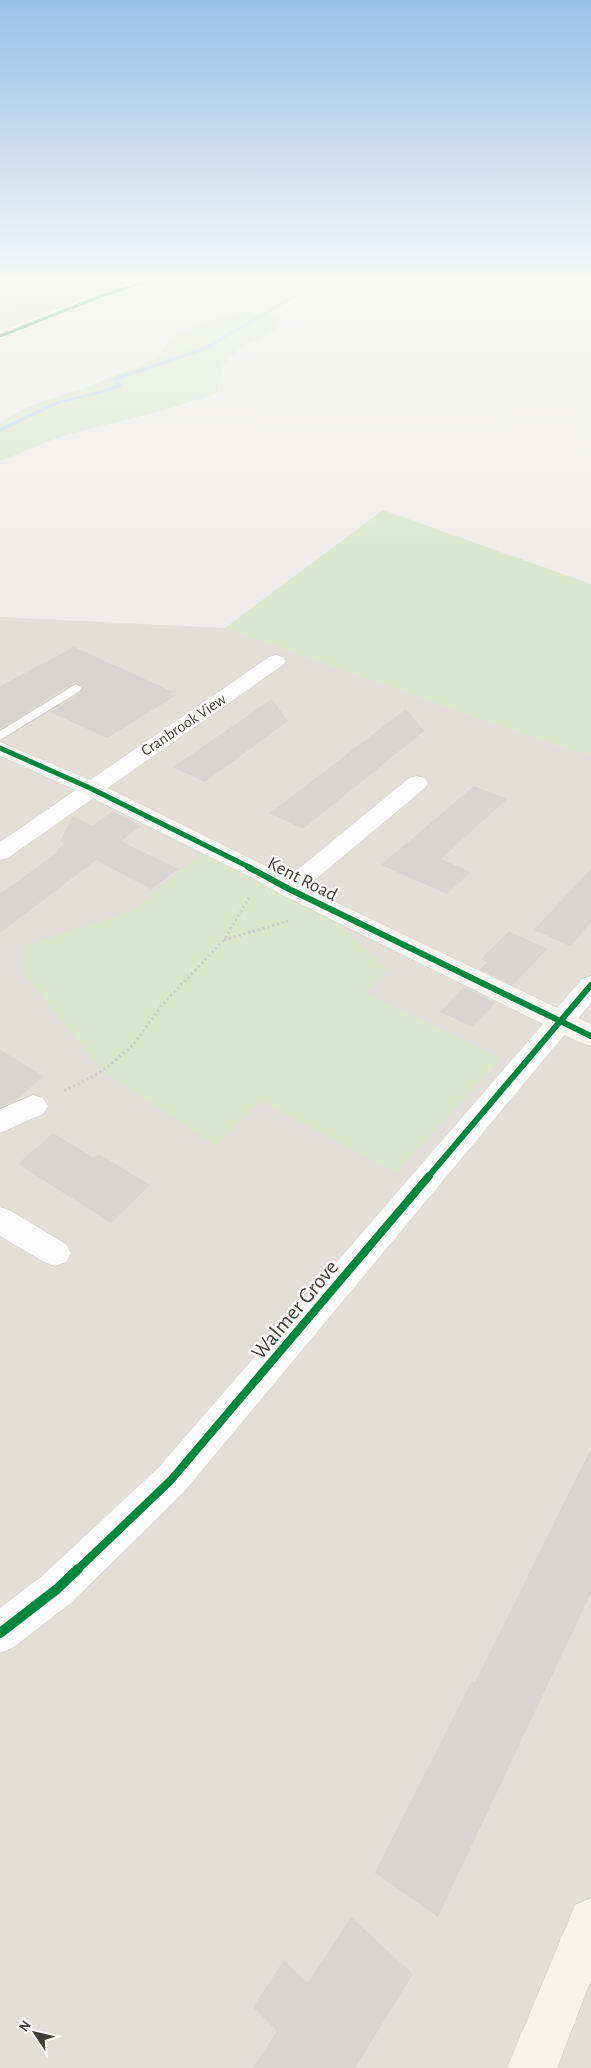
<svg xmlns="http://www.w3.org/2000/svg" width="591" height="2068" viewBox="0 0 591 2068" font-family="'Alegreya Sans',sans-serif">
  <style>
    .residential { fill: #e1dfd7 }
    .green { fill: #dbe6cc }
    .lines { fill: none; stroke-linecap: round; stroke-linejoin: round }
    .stream { fill: #bed7e8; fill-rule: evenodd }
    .building { fill: #d6d4d0 }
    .lane-casing { stroke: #cac9c5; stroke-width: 2 }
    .street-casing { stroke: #cac9c5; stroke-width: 1 }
    .secondary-casing { stroke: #cccac1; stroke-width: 1 }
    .path { stroke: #cccbc7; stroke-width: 3; stroke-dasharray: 2.5 2.5; stroke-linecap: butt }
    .lane { fill: #fcfcfc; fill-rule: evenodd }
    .street { fill: #fcfcfc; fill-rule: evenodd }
    .secondary { fill: #f5f4ef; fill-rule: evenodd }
    .cycleway-far4-casing { stroke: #fff; stroke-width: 4.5 }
    .cycleway-far3-casing { stroke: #fff; stroke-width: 8 }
    .cycleway-far2-casing { stroke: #fff; stroke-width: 9 }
    .cycleway-far1-casing { stroke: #fff; stroke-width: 11 }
    .cycleway-casing { stroke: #fff; stroke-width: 13 }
    .cycleway-far4 { stroke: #00873e; stroke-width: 3 }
    .cycleway-far3 { stroke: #00873e; stroke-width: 5 }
    .cycleway-far2 { stroke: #00873e; stroke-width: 6 }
    .cycleway-far1 { stroke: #00873e; stroke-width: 8 }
    .cycleway { stroke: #00873e; stroke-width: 10 }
    .labels { text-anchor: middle; stroke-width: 4.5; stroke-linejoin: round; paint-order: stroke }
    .far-street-label { font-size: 16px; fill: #433e36; stroke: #fff }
    .street-label { font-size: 19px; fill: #433e36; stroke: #fff }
    .near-street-label { font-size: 22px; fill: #433e36; stroke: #fff }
  </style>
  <rect width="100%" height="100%" fill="#eeede9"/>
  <g class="residential">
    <polygon points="0,285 30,285 0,336"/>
    <polygon points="0,617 225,628 556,745 591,754 591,2068 0,2068"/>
  </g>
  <g class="green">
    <polygon points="0,281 149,281 1,335 30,285 0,285"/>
    <polygon points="250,311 282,319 275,331 241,346 223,366 216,394 157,412 65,435 0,461 0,423 27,407 84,388 158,358 170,337 215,319"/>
    <polygon points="383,510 591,584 591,754 556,745 225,628"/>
    <polygon points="209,847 317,903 388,969 366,993 502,1058 396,1173 261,1101 217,1146 103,1071 23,971 25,946 132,911"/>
  </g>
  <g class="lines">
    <polygon class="stream" points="317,281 323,281 208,349 118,380 122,386 108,392 61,403 0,432 0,428 57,401 104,390 116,385 112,378 204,347"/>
  </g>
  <g class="building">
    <polygon points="74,647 173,692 170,694 175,696 107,738 50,712 82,692 83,686 75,682 0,729 0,686"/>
    <polygon points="272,699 288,721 205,782 173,767"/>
    <polygon points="406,709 424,731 303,829 270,813"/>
    <polygon points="474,786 507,799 441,859 471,872 447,894 381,865"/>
    <polygon points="113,811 141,826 121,841 178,869 151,889 96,860 0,933 0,894 59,851 56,850 65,844 60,841 73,816 92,826"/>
    <polygon points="591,869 591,922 570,946 534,930"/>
    <polygon points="509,931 547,949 513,985 480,969 487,962 481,959"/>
    <polygon points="463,987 495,1003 472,1027 440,1012"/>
    <polygon points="0,1050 44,1076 15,1101 0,1107"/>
    <polygon points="53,1133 94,1158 99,1154 150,1185 111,1223 18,1164"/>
    <polygon points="591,1449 591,1593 438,1917 375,1873 472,1680 475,1682"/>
    <polygon points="351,1917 413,1974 355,2068 253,2068 277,2031 253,2007 284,1960 308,1983"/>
  </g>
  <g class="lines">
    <g class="lane-casing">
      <polygon id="lane" points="76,684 82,688 80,691 0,740 0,731"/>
    </g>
    <g class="street-casing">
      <g id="street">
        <polygon points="136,281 155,281 153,283 108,298 0,340 0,331 100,292"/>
        <polygon points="276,655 283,657 286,661 283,665 8,858 0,860 0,842 269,657"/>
        <polygon points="417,776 425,778 428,783 425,788 298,894 289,897 280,894 277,889 280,884 409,778"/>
        <polygon points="591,976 591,1003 184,1492 71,1603 14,1647 0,1653 0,1608 43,1575 158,1468 582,979"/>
        <polygon points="33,1095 43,1098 48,1106 43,1114 0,1133 0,1109"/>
        <polygon points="0,1207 11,1211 66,1244 71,1253 66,1262 55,1266 44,1262 0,1236"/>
      </g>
    </g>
    <g class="secondary-casing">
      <g id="secondary">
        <polygon points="0,742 98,783 272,869 298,884 591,1024 591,1046 581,1043 280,894 254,879 82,793 0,756"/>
        <polygon points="591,1898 591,1980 557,2068 507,2068 575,1905"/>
      </g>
    </g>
    <g class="path">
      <polyline points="224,940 288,921"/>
      <polyline points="64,1091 103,1071 133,1045 161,1006 224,940 249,898"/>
    </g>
    <use href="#lane" class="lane"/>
    <use href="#street" class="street"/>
    <use href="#secondary" class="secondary"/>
    <g class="cycleway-far4-casing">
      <polyline id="cycleway-far4" points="0,336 104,295 149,281"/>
    </g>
    <g class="cycleway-far3-casing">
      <polyline id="cycleway-far3" points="0,748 90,788 251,868"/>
    </g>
    <g class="cycleway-far2-casing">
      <g id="cycleway-far2">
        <polyline points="248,867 289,889 591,1036"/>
        <polyline points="428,1177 591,985"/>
      </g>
    </g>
    <g class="cycleway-far1-casing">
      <polyline id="cycleway-far1" points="77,1570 171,1480 429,1176"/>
    </g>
    <g class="cycleway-casing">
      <polyline id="cycleway" points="0,1633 57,1589 78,1569"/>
    </g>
    <use href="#cycleway-far4" class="cycleway-far4"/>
    <use href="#cycleway-far3" class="cycleway-far3"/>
    <use href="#cycleway-far2" class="cycleway-far2"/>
    <use href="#cycleway-far1" class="cycleway-far1"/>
    <use href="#cycleway" class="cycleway"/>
  </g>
  <linearGradient id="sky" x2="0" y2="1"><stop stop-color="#97c2e8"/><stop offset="0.49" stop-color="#f7f7f5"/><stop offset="1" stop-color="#f7f7f5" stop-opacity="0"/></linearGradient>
  <rect width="591" height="571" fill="url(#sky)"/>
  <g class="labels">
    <g class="far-street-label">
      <text transform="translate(183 724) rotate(-34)" y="6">Cranbrook View</text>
    </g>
    <g class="street-label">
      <text transform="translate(303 878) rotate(27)" y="7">Kent Road</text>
    </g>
    <g class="near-street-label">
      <text transform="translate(294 1309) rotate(-50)" y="8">Walmer Grove</text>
    </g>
  </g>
  <g transform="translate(35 2033) rotate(305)" stroke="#ffffff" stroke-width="4" paint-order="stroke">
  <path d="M0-4L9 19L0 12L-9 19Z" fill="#433e36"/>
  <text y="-8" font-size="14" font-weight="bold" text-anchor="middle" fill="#433e36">N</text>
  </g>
</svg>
